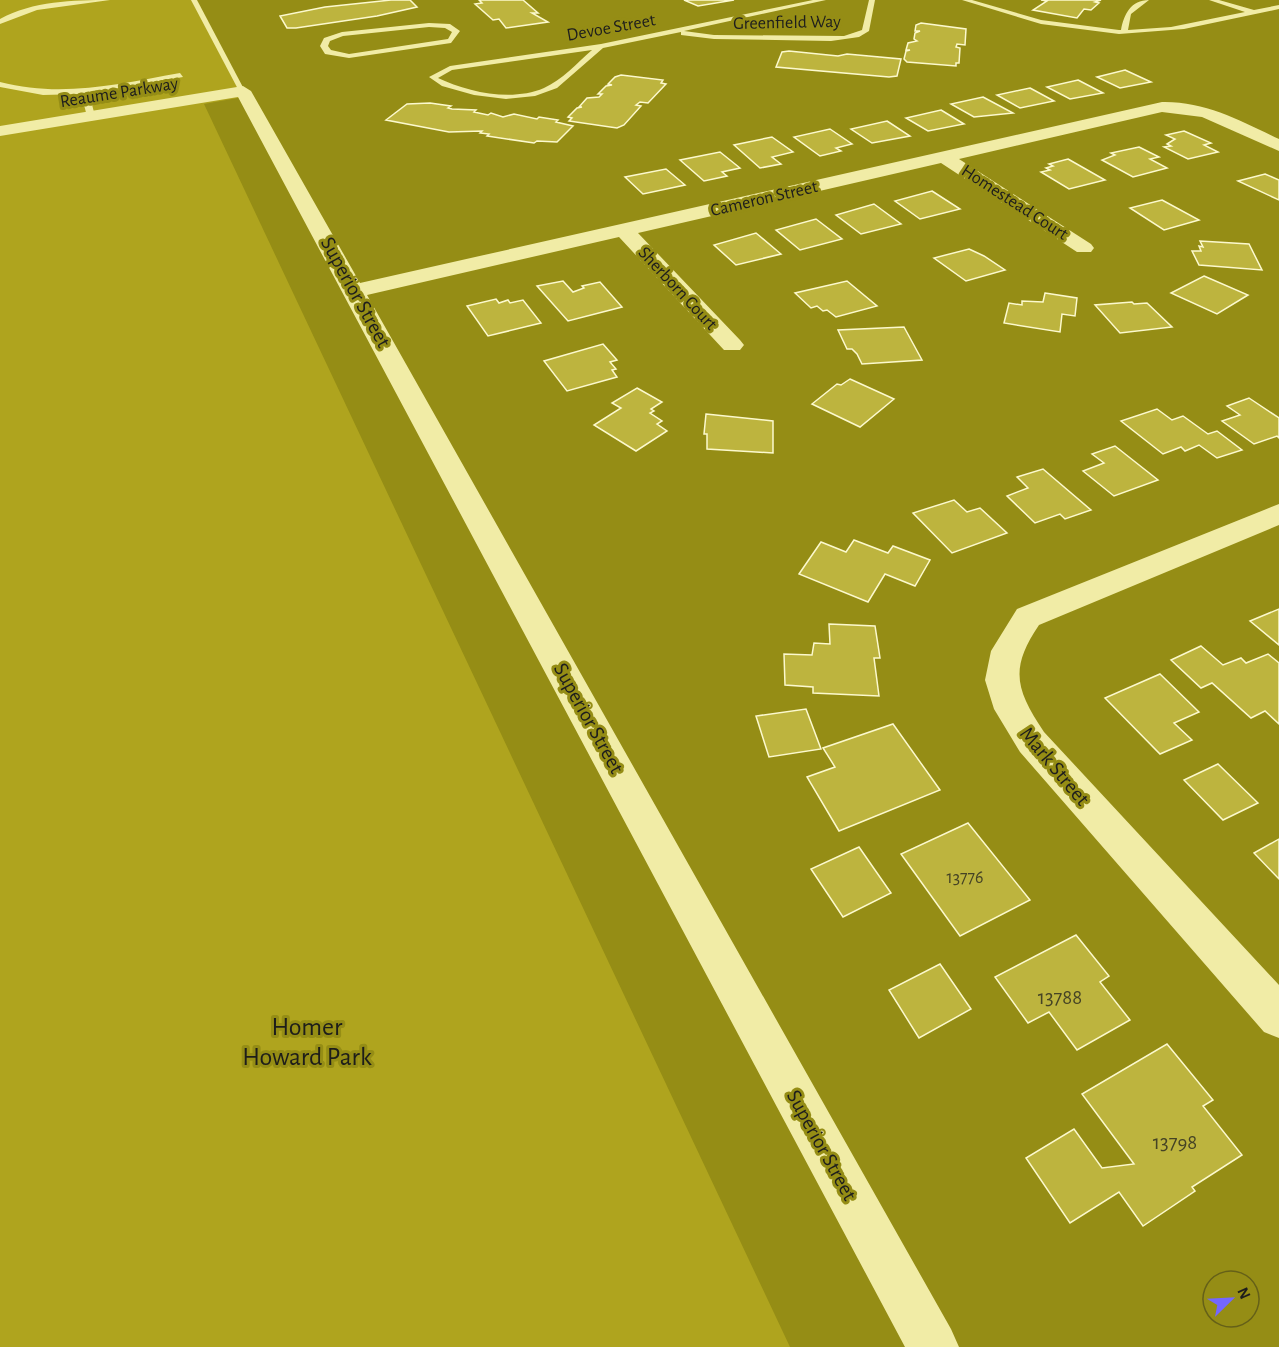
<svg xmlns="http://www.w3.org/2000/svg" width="1279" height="1347" viewBox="0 0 1279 1347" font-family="'Alegreya Sans',sans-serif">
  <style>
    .green { fill: #afa41e }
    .building { fill: #bdb43e; stroke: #fcf9cd; stroke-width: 1.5 }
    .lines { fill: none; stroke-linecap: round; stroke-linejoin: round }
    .lane { fill: #f1eca6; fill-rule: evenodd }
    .street { fill: #f1eca6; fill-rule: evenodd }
    .labels { text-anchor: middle; stroke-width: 6; stroke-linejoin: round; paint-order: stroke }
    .far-street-label { font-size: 18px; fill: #1d1d1d; stroke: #958d15 }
    .number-label { font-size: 18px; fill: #454325 }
    .street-label { font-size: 21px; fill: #1d1d1d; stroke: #958d15 }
    .near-number-label { font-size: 21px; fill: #454325 }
    .near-park-label { font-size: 26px; fill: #1d1d1a; stroke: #958d15 }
  </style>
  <rect width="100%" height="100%" fill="#958d15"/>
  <polygon class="green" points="0,0 192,0 243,97 204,104 790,1347 0,1347"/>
  <g class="building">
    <polygon points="391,0 410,0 417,7 377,16 296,28 287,28 280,16 325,7"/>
    <polygon points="479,0 523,0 538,13 532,13 548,22 506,28 499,19 493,20 475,4 482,3"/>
    <polygon points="684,0 734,0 698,6"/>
    <polygon points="1041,0 1101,0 1095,2 1099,3 1091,10 1084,9 1077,18 1033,10 1047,1"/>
    <polygon points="921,23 966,29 965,45 957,44 956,47 960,48 959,63 956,63 956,66 907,62 904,59 906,51 910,50 906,50 908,43 917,41 914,39 915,33 920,31 915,31 916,25"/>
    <polygon points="789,51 838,56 847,54 901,59 897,76 889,77 776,67 782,52"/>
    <polygon points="1125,70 1151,82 1120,88 1097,77"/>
    <polygon points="621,75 663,80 661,83 666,84 648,103 640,102 636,105 641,106 624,125 617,128 569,121 572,118 568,117 577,108 582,107 579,107 587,98 599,97 602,94 598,94 606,86 612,85 608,84 615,77"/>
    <polygon points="1078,80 1103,93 1070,99 1047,87"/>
    <polygon points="1030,88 1054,101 1020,108 997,95"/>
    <polygon points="983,97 1013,113 974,117 951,104"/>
    <polygon points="430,103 451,106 448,108 452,109 476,110 474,112 488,115 491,113 503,117 514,114 537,119 539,117 558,120 556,122 573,126 557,142 537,141 534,143 487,136 489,134 480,133 482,131 449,132 386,120 407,104"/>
    <polygon points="941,110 964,124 928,131 906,118"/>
    <polygon points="887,121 910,136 872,143 851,129"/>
    <polygon points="830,129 852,144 836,148 841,151 820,156 794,137"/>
    <polygon points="1184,131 1211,143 1204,145 1218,152 1188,159 1164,147 1171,146 1167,144 1175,139 1166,135"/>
    <polygon points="772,137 793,152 772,157 781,164 760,168 734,145"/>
    <polygon points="1139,147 1159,157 1150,159 1167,168 1133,177 1102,160 1115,155 1111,153"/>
    <polygon points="720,152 740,168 722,172 727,176 704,181 680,160"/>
    <polygon points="1068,159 1105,180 1069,189 1041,172 1050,170 1046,168 1053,166 1049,164"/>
    <polygon points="666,169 685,185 643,194 625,177"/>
    <polygon points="1265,174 1279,180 1279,200 1238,181"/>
    <polygon points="932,191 960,209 920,219 895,201"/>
    <polygon points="1162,200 1199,220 1164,230 1130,208"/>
    <polygon points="874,204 901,224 861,234 836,215"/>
    <polygon points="816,219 842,239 800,250 776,230"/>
    <polygon points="756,233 781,254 736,265 714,245"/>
    <polygon points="1200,241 1249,244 1262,270 1199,265 1192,251 1201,251 1199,246 1203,247"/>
    <polygon points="969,249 984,256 1005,270 966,281 934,258"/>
    <polygon points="1204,276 1248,295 1217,314 1171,293"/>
    <polygon points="563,281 573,292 584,288 582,286 600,282 622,307 568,321 537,286"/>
    <polygon points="847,281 877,306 836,317 827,310 823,311 817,306 811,308 795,293"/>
    <polygon points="1045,293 1077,298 1075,316 1062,314 1060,332 1004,323 1009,303 1022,305 1022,301 1043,302"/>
    <polygon points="496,299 499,303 508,300 510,303 523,300 541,323 488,336 467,306"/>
    <polygon points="1132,302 1134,304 1147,303 1172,327 1120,333 1095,305"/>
    <polygon points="904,327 922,360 862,364 857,354 852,349 847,349 838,330"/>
    <polygon points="603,344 617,360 610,362 616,369 612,370 617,377 567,391 544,361"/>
    <polygon points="850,379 894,399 860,427 812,404 837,384 841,385"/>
    <polygon points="637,388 662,402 651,409 654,411 650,413 662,421 657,424 667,431 636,451 594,425 621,408 612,403"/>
    <polygon points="1249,398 1279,418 1279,438 1277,436 1254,444 1222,421 1240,415 1227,406"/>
    <polygon points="1157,409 1172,420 1183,416 1208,434 1217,431 1242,450 1217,458 1199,445 1185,451 1181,447 1163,454 1121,421"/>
    <polygon points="706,414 773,421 773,453 707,449 707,434 704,434"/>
    <polygon points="1115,446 1158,480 1114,496 1083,471 1104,463 1092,454"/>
    <polygon points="1043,469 1091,510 1065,519 1060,514 1035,523 1007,496 1028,488 1017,477"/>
    <polygon points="954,500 967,512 980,508 1007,533 952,553 913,513"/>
    <polygon points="854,540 888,553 893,546 930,560 915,586 885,574 868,602 799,574 821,542 846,552"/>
    <polygon points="1279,609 1279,645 1250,621"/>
    <polygon points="829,624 875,626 880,658 874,658 879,696 813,693 813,687 785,685 784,654 812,655 814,643 830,644"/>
    <polygon points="1201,646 1223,665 1241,658 1246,663 1268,654 1279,663 1279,724 1265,711 1251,718 1212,683 1201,688 1171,660"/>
    <polygon points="1160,674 1199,712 1174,723 1192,740 1160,754 1105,698"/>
    <polygon points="806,709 821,749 769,757 756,716"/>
    <polygon points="893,724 940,790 839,831 807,777 835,767 823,748"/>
    <polygon points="1218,764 1258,803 1223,820 1184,780"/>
    <polygon points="968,823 1030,900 960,936 901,854"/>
    <polygon points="1279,839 1279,879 1254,853"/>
    <polygon points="859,847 891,893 843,917 811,869"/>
    <polygon points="1076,935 1109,976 1100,982 1130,1020 1077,1050 1049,1012 1028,1023 995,977"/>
    <polygon points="940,964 971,1009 919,1038 889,990"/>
    <polygon points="1167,1044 1213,1100 1203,1106 1242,1155 1192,1187 1195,1191 1143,1226 1119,1192 1070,1223 1026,1158 1074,1129 1102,1168 1134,1164 1082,1094"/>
  </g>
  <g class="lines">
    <g class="lane">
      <path d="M 110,0 L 37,10 L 0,24 L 0,19 C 33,1 73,0 110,0 Z"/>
      <polygon points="191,0 197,0 246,93 239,91"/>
      <path d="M 813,0 L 826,0 L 684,31 L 714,35 L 844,36 L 862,30 L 869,0 L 875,0 L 869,31 L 859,37 L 831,41 L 714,39 L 681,35 L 681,32 L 603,48 L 557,88 L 535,96 L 506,99 L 474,95 L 442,86 L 429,77 L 450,66 L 601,44 ZM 592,50 C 577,63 562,80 544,88 C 512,102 467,92 438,78 L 452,70 Z"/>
      <path d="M 962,0 L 972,0 L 1041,20 L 1119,30 L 1121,30 C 1124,14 1131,0 1149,0 L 1131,14 L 1128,30 L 1171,27 L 1245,12 L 1209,0 L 1219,0 L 1254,10 L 1279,5 L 1279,9 L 1184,29 L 1119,34 L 1041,24 Z"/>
      <path d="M 429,23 L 450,24 L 460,31 L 451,43 L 349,58 L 325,54 L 320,46 L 324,38 L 342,32 ZM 429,27 L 445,28 L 452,32 L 448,39 L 349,54 L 331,50 L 328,46 L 330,41 L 343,36 Z"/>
      <path d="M 180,73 L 183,77 L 89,93 L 95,116 L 91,119 L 87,116 L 81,94 L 43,95 L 0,87 L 0,82 C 62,98 118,84 180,73 Z"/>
    </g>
    <g class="street">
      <path d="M 243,86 L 251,91 L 360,283 L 1162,102 C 1205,101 1241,121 1279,139 L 1279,151 L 1202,117 L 1162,112 L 959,159 L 1091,244 L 1094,248 L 1091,252 L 1077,252 L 941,163 L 638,233 L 740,340 L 744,345 L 740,350 L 724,350 L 619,237 L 367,295 L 951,1329 L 959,1347 L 905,1347 L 238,97 L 0,136 L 0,126 Z"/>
      <path d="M 1279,504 L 1279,525 L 1039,625 C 1009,669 1016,690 1044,732 L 1279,985 L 1279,1038 L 1264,1032 L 1020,752 L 994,709 L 985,680 L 991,651 L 1017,609 Z"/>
    </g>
  </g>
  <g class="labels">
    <g class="far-street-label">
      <text transform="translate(787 22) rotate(-1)" y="6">Greenfield Way</text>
      <text transform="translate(611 27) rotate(-10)" y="6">Devoe Street</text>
      <text transform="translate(119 92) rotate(-9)" y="6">Reaume Parkway</text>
      <text transform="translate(764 198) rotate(-13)" y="6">Cameron Street</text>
      <text transform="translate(1015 202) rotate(33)" y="6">Homestead Court</text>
      <text transform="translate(678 288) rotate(47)" y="6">Sherborn Court</text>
    </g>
    <g class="number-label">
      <text x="965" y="883">13776</text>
    </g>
    <g class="street-label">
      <text transform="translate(356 292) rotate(61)" y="7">Superior Street</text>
      <text transform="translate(589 718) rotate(61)" y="7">Superior Street</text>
      <text transform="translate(1055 766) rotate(50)" y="7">Mark Street</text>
      <text transform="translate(822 1145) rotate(61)" y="7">Superior Street</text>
    </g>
    <g class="near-number-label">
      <text x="1060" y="1004">13788</text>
      <text x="1175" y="1149">13798</text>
    </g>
    <g class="near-park-label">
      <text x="307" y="1035">Homer<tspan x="307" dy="30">Howard Park</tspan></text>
    </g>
  </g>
  <g transform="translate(1231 1299) rotate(66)"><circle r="28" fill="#958d15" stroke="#656018" stroke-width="1.5"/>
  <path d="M0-4.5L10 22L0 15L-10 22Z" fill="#7467ff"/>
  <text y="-9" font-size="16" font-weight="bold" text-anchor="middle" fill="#1d1d1d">N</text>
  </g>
</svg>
